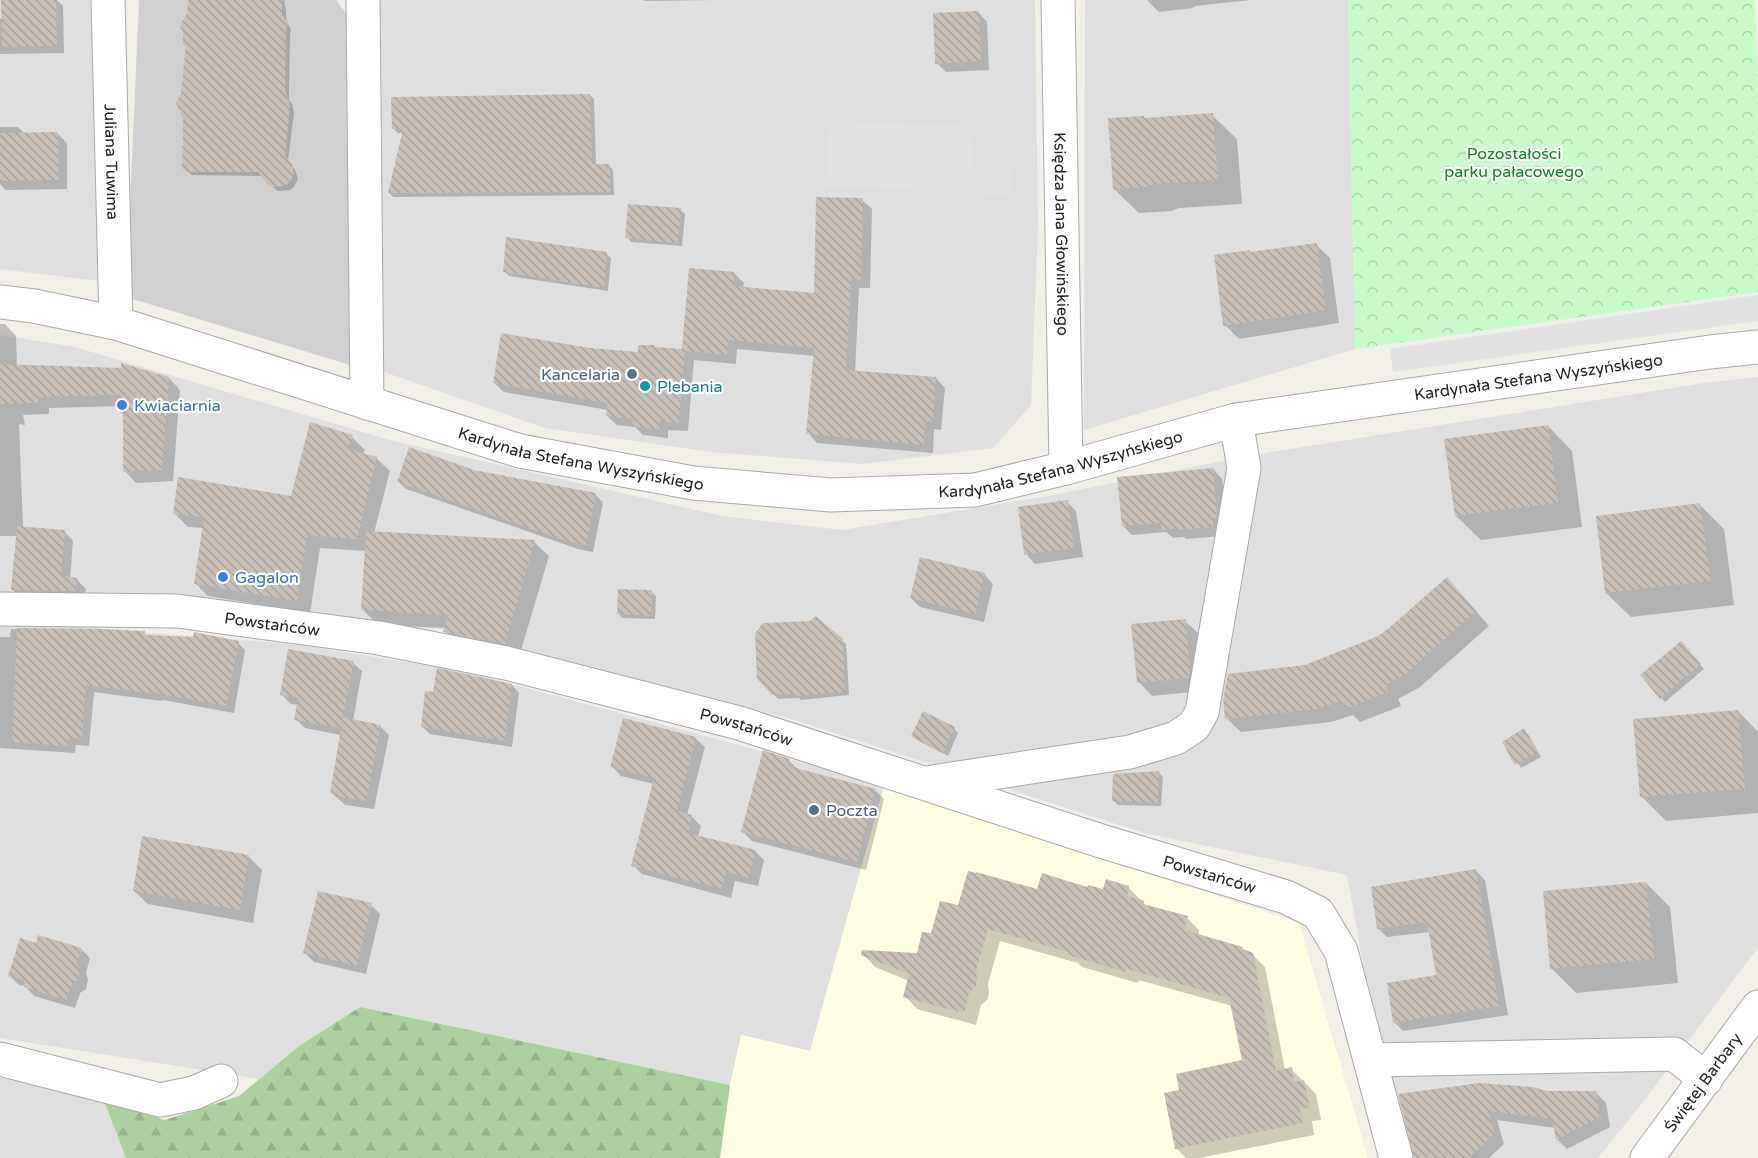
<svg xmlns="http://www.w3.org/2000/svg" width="1758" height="1158" viewBox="0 0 1758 1158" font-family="'Varela Round',sans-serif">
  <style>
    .residential { fill: #e0dfdf }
    .education { fill: #ffffe5 }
    .religious { fill: #d0d0d0 }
    .forest { fill: url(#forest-firs) }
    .park { fill: url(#park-crowns) }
    .parking { fill: #e2e2e2 }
    .shadow { fill: #0003 }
    .building { fill: url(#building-back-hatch) }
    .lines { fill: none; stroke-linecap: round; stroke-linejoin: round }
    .minor-casing { stroke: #a9a9a9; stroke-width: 35 }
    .tertiary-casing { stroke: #a9a9a9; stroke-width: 35 }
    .minor { stroke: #fff; stroke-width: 33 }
    .tertiary { stroke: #fff; stroke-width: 33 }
    .service-dot { fill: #5c6f8a; stroke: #fff; stroke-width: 2 }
    .culture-dot { fill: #0f9aa8; stroke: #fff; stroke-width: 2 }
    .shop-dot { fill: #3f7fe0; stroke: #fff; stroke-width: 2 }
    .labels { text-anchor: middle; stroke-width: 4.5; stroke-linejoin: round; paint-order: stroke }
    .park-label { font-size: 16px; fill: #0c8416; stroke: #fff }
    .street-label { font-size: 16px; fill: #222; stroke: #fff }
    .service-label { font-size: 16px; fill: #4e5e75; stroke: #fff; text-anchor: end }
    .culture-label { font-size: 16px; fill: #0d838f; stroke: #fff; text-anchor: start }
    .shop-label { font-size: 16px; fill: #366cbe; stroke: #fff; text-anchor: start }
  </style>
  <defs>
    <pattern id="forest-firs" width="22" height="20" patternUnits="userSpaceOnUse" patternTransform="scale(1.5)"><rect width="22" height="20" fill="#add19e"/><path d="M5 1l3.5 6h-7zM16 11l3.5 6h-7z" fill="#95b388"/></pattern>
    <pattern id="park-crowns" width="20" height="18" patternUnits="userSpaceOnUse" patternTransform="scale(1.5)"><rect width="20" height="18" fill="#c8facc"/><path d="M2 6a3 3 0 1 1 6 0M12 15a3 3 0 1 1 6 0" fill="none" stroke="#acd6af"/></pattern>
    <pattern id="building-back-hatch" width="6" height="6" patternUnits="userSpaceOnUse" patternTransform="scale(1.5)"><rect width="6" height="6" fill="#c7bfb8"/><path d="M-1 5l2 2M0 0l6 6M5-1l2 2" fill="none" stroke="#aba49e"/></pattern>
  </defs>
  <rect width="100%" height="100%" fill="#f2efe9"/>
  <g class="residential">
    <polygon points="0,0 97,0 98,281 0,269"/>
    <polygon points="377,0 1035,0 1038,228 1031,405 993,448 863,464 711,452 545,428 384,372 376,65"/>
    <polygon points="1085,0 1348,0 1355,349 1084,430"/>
    <polygon points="0,335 75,347 390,440 722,516 842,530 1048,496 1253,455 1704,383 1758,377 1758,947 1647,1097 1598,1158 1405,1158 1387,1098 1347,875 1144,833 791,719 439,629 270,623 0,605"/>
    <polygon points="13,622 293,644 463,671 739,745 884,786 810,1051 742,1035 730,1085 360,1007 299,1046 259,1079 0,1038 0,623"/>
    <polygon points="0,1076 104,1101 126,1158 0,1158"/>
  </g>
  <polygon class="education" points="884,786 1299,923 1368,1158 720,1158 730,1085 741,1035 810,1051"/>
  <polygon class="religious" points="139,0 336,0 358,29 350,365 126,297"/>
  <polygon class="forest" points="360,1007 730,1085 720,1158 126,1158 104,1101 165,1120 239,1096 299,1046"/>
  <polygon class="park" points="1348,0 1754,0 1758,69 1758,292 1355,349"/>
  <g class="parking">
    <polygon points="841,121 962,126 974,142 972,167 1011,168 1010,195 825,186 827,134"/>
    <polygon points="1758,295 1758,321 1393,372 1390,349"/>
  </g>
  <g class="shadow">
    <polygon points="3,0 57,0 63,6 64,53 0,54 0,19 3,18"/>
    <polygon points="190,0 284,0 286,11 286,20 291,30 290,34 289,90 289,100 292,104 294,113 288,161 295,170 298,179 294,187 290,190 278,191 268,183 262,176 192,175 183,168 184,119 183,93 187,47 184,44"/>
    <polygon points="644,0 717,0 645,1"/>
    <polygon points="1147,0 1251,0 1195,6 1193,8 1159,12"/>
    <polygon points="978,12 987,22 989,70 946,72 937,63"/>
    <polygon points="590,95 594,99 596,165 609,165 613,170 614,195 393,197 389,193 404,133 398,133 393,128"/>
    <polygon points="1212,115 1237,139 1242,204 1179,208 1172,211 1139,213 1114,189 1146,120"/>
    <polygon points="0,127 18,127 25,134 58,134 67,143 67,189 5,190 0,184"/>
    <polygon points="862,200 872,209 870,288 859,288 855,372 936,378 945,388 941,430 934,429 933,453 817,443 808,433 815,356 737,349 736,364 694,360 688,431 668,430 668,438 643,435 635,427 617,425 607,416 608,410 504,392 494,383 590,350 639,354 656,349 683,351 735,274 744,283 743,288 816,295"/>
    <polygon points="680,210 685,214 682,246 631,242 627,237"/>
    <polygon points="1316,245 1330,258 1339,323 1239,339 1225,325 1251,254"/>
    <polygon points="606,254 611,258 608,291 509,276 505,271"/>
    <polygon points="0,324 5,324 16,336 17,366 169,378 180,390 173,481 136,483 125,471 123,406 49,408 49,414 23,415 25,425 19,424 23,528 64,531 73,541 70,579 77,580 86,589 84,600 22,599 13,590 18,536 0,536"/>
    <polygon points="1548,426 1572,451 1582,527 1481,540 1456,516"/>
    <polygon points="352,437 365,450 363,454 376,458 390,471 374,533 534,542 549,556 519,657 459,646 445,631 446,628 378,625 363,610 366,551 320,548 310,613 208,596 195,583 203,528 188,527 175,514 292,498"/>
    <polygon points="1213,469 1222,479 1226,522 1222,536 1186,539 1184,537 1173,538 1166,532 1132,535 1123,526"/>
    <polygon points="474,471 595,495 603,502 593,552 578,549 406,489 398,481"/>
    <polygon points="1067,502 1076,511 1083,557 1035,564 1026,554"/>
    <polygon points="1700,505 1724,529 1734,605 1631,617 1606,593"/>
    <polygon points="984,574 993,584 984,622 920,607 911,598"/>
    <polygon points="651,592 656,596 655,619 622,618 618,613"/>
    <polygon points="1460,593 1489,626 1420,687 1398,699 1401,706 1360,722 1353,715 1331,722 1241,732 1227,719 1305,666 1379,637"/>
    <polygon points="1185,621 1199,634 1202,691 1152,696 1139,682"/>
    <polygon points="11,629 100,630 144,633 148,637 238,643 245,650 234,713 163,700 161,701 94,692 89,746 76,745 75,753 0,748 0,637 10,637"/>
    <polygon points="842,640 846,644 849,695 801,700 799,698 778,699 758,678"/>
    <polygon points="1685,647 1704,669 1665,702 1661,698"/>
    <polygon points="353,663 362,671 353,721 380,726 389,735 374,809 345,805 332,793 341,735 305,728 296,719 299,705 291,704 282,695"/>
    <polygon points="512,685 519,693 512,747 430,734 422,727"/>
    <polygon points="1738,711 1758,732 1758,813 1666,821 1642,797"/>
    <polygon points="954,728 958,733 948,756 917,740 912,736"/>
    <polygon points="1528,734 1541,757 1521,768 1504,742"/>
    <polygon points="695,738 705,747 687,815 692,817 701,826 698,837 755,851 764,860 758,886 735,881 731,898 642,874 633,865 654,784 621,776 612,766"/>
    <polygon points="789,761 799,770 875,790 884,799 866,870 752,841 743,832"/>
    <polygon points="1159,773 1163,777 1161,806 1118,805 1114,801"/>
    <polygon points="249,857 262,870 253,923 148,904 134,891"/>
    <polygon points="1476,871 1485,880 1508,1015 1403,1031 1394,1022 1437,977 1430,932 1387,937 1378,928"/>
    <polygon points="1646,883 1670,907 1678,983 1576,993 1552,969"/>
    <polygon points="1088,888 1104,891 1129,888 1147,906 1187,918 1199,930 1198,936 1252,954 1265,967 1285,1070 1291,1069 1316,1094 1321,1120 1312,1121 1314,1135 1199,1158 1186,1158 1176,1148 1181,1091 1244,1061 1232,1006 1139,980 1138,983 1082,967 1078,963 1000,941 988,984 989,992 988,999 981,1005 976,1025 917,1009 905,996 909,981 875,967 863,954 918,955 932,935 959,907 1038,891"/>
    <polygon points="371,905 380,914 366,974 314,962 305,953"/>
    <polygon points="38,945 81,949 90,958 86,973 88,980 86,989 80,993 75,1008 34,996 25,986 19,985 10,976"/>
    <polygon points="1547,1092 1596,1093 1606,1103 1610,1127 1567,1149 1557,1139 1555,1128 1497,1120 1504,1144 1489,1158 1416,1158 1400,1095"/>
  </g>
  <g class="building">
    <polygon points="1,0 56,0 57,46 2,47"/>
    <polygon points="188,0 283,0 282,14 288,24 286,29 285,85 286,94 288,98 290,108 285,156 292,164 294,174 290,182 285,186 272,187 267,184 258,172 187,172 187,169 182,169 183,119 176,103 181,93 186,45 183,45 183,33 180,26 187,13"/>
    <polygon points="979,11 981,61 935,64 933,13"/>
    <polygon points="590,94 592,164 610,164 610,192 388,193 403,129 392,129 391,97"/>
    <polygon points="1213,113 1218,180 1154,184 1147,187 1113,189 1108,118 1144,116 1144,118"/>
    <polygon points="58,132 59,180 0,181 0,133"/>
    <polygon points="816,197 863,198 861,280 851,279 846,370 936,377 933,421 925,421 924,445 806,434 814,348 728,340 727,355 685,351 679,423 659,421 660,430 632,426 633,419 606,416 607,403 493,383 501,333 590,348 638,352 638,345 655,345 655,347 682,349 689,268 735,272 733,286 814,293"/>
    <polygon points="628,204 681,208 678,243 625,238"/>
    <polygon points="506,237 607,252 604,288 503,272"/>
    <polygon points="1317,243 1326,310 1223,326 1214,255 1250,250 1250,252"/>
    <polygon points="121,363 169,377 162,470 123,472 123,415 122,414 121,395 38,397 38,403 0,404 0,364 121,368"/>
    <polygon points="310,422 353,435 348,449 377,457 357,539 307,535 297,601 194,584 204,517 173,514 178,477 291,496"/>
    <polygon points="1548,425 1558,503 1455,516 1444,439"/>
    <polygon points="409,447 474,470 596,493 586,545 569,542 397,482"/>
    <polygon points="1213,468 1217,512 1216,518 1213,518 1213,527 1176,530 1175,528 1162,530 1161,523 1122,526 1117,477"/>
    <polygon points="1068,500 1074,548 1024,555 1018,507"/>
    <polygon points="1700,503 1711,581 1605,593 1596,516"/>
    <polygon points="17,526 65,530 61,576 78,578 75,591 11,590"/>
    <polygon points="366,531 535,540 505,644 443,632 448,615 361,610"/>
    <polygon points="920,557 985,573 975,614 910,598"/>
    <polygon points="1447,577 1476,611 1407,673 1386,685 1388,692 1345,709 1341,701 1317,709 1225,719 1223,700 1228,674 1305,665 1378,636 1390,627"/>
    <polygon points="618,589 652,590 651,616 617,614"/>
    <polygon points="816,616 843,639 845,692 795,696 795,694 772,695 757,679 755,633 763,623 810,621"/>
    <polygon points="1186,619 1190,669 1189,678 1137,683 1131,624"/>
    <polygon points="17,628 100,629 145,631 145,635 193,637 194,632 239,641 226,706 155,693 153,694 86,685 82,739 69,738 68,746 12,742"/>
    <polygon points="1681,641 1701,664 1660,699 1640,675"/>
    <polygon points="288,649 354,661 343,717 381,725 366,801 334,796 335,794 330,793 341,728 294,720 298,698 280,695"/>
    <polygon points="437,668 512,684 505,741 421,727 425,691 433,692"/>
    <polygon points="1738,710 1745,789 1640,797 1633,719"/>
    <polygon points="923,711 955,727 943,753 911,736"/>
    <polygon points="623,718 696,737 677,811 692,815 688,833 756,850 749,878 726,872 722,889 631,866 654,778 610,767"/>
    <polygon points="1524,728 1538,752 1515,765 1502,742"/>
    <polygon points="763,750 790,759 788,766 876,789 857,862 741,832"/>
    <polygon points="1159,771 1158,803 1112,801 1113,774"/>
    <polygon points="142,836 249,855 240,910 133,891"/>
    <polygon points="1476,869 1499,1006 1393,1023 1387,983 1436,975 1427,922 1377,929 1371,887"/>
    <polygon points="968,871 976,873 976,872 1037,889 1042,873 1087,887 1088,885 1103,889 1106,879 1129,886 1127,896 1144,901 1143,904 1188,916 1184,930 1243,947 1243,949 1253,953 1276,1071 1292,1067 1294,1082 1304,1080 1310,1108 1300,1109 1303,1123 1175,1149 1164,1093 1179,1090 1176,1074 1242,1060 1229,998 1127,969 1126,972 1068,955 1068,952 988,929 976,970 977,978 976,986 969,993 964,1013 903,997 909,974 861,955 862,950 917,953 922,932 931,933 940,901 958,905"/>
    <polygon points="1646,882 1654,959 1550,969 1543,891"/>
    <polygon points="318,891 372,903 357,966 303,953"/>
    <polygon points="38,935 82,948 77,963 80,970 78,980 72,984 66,1000 24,987 24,980 8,976 20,938 36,943"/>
    <polygon points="1479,1083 1533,1087 1547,1091 1596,1091 1600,1117 1556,1140 1552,1119 1488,1111 1495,1133 1469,1158 1414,1158 1398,1094"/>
  </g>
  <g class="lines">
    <g class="minor-casing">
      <g id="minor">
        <path id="s1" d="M 108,0 L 116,323"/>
        <polyline points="363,0 367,403"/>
        <path id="s2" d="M 1058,0 L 1066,468"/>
        <path id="s3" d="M 0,302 L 34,306 L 116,323 L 520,451 L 693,483 L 831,495 L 975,490 L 1066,468 L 1236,420 L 1710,352 L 1758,347"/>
        <path id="s4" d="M 0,609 L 177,611 L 379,638 L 506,663 L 739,723 L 1101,841 L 1286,897 L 1318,913 L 1341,951 L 1396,1158"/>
        <polyline points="932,782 1130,752 1176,738 1194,726 1202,712 1244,468 1236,420"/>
        <polyline points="0,1059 160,1100 194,1093 221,1081"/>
        <polyline points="1371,1060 1674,1054 1706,1079"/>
      </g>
    </g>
    <g class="tertiary-casing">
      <g id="tertiary">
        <path id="s5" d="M 1647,1158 L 1758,1007"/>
      </g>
    </g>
    <use href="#minor" class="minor"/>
    <use href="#tertiary" class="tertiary"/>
  </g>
  <g class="service-dot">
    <circle cx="632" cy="374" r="6"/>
    <circle cx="814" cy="810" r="6"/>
  </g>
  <circle class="culture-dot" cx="645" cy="386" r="6"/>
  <g class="shop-dot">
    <circle cx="122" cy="405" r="6"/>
    <circle cx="223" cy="577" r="6"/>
  </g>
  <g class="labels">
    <g class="park-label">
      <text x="1514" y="159">Pozostałości<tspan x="1514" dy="18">parku pałacowego</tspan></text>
    </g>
    <g class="street-label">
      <text dy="6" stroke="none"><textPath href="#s1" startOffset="162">Juliana Tuwima</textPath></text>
      <text dy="6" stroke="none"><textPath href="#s2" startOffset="234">Księdza Jana Głowińskiego</textPath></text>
      <text dy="6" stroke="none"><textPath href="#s3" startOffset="1576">Kardynała Stefana Wyszyńskiego</textPath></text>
      <text dy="6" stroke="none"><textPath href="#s3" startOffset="603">Kardynała Stefana Wyszyńskiego</textPath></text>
      <text dy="6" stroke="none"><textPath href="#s3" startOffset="1089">Kardynała Stefana Wyszyńskiego</textPath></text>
      <text dy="6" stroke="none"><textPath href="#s4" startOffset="273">Powstańców</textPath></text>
      <text dy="6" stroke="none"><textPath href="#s4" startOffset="759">Powstańców</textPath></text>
      <text dy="6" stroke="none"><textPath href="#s4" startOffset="1245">Powstańców</textPath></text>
      <text dy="6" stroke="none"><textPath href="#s5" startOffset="94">Świętej Barbary</textPath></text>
    </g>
    <g class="service-label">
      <text x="620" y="380">Kancelaria</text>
      <text x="826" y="816" text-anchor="start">Poczta</text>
    </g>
    <g class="culture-label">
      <text x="657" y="392">Plebania</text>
    </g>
    <g class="shop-label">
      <text x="134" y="411">Kwiaciarnia</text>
      <text x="235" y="583">Gagalon</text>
    </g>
  </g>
</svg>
